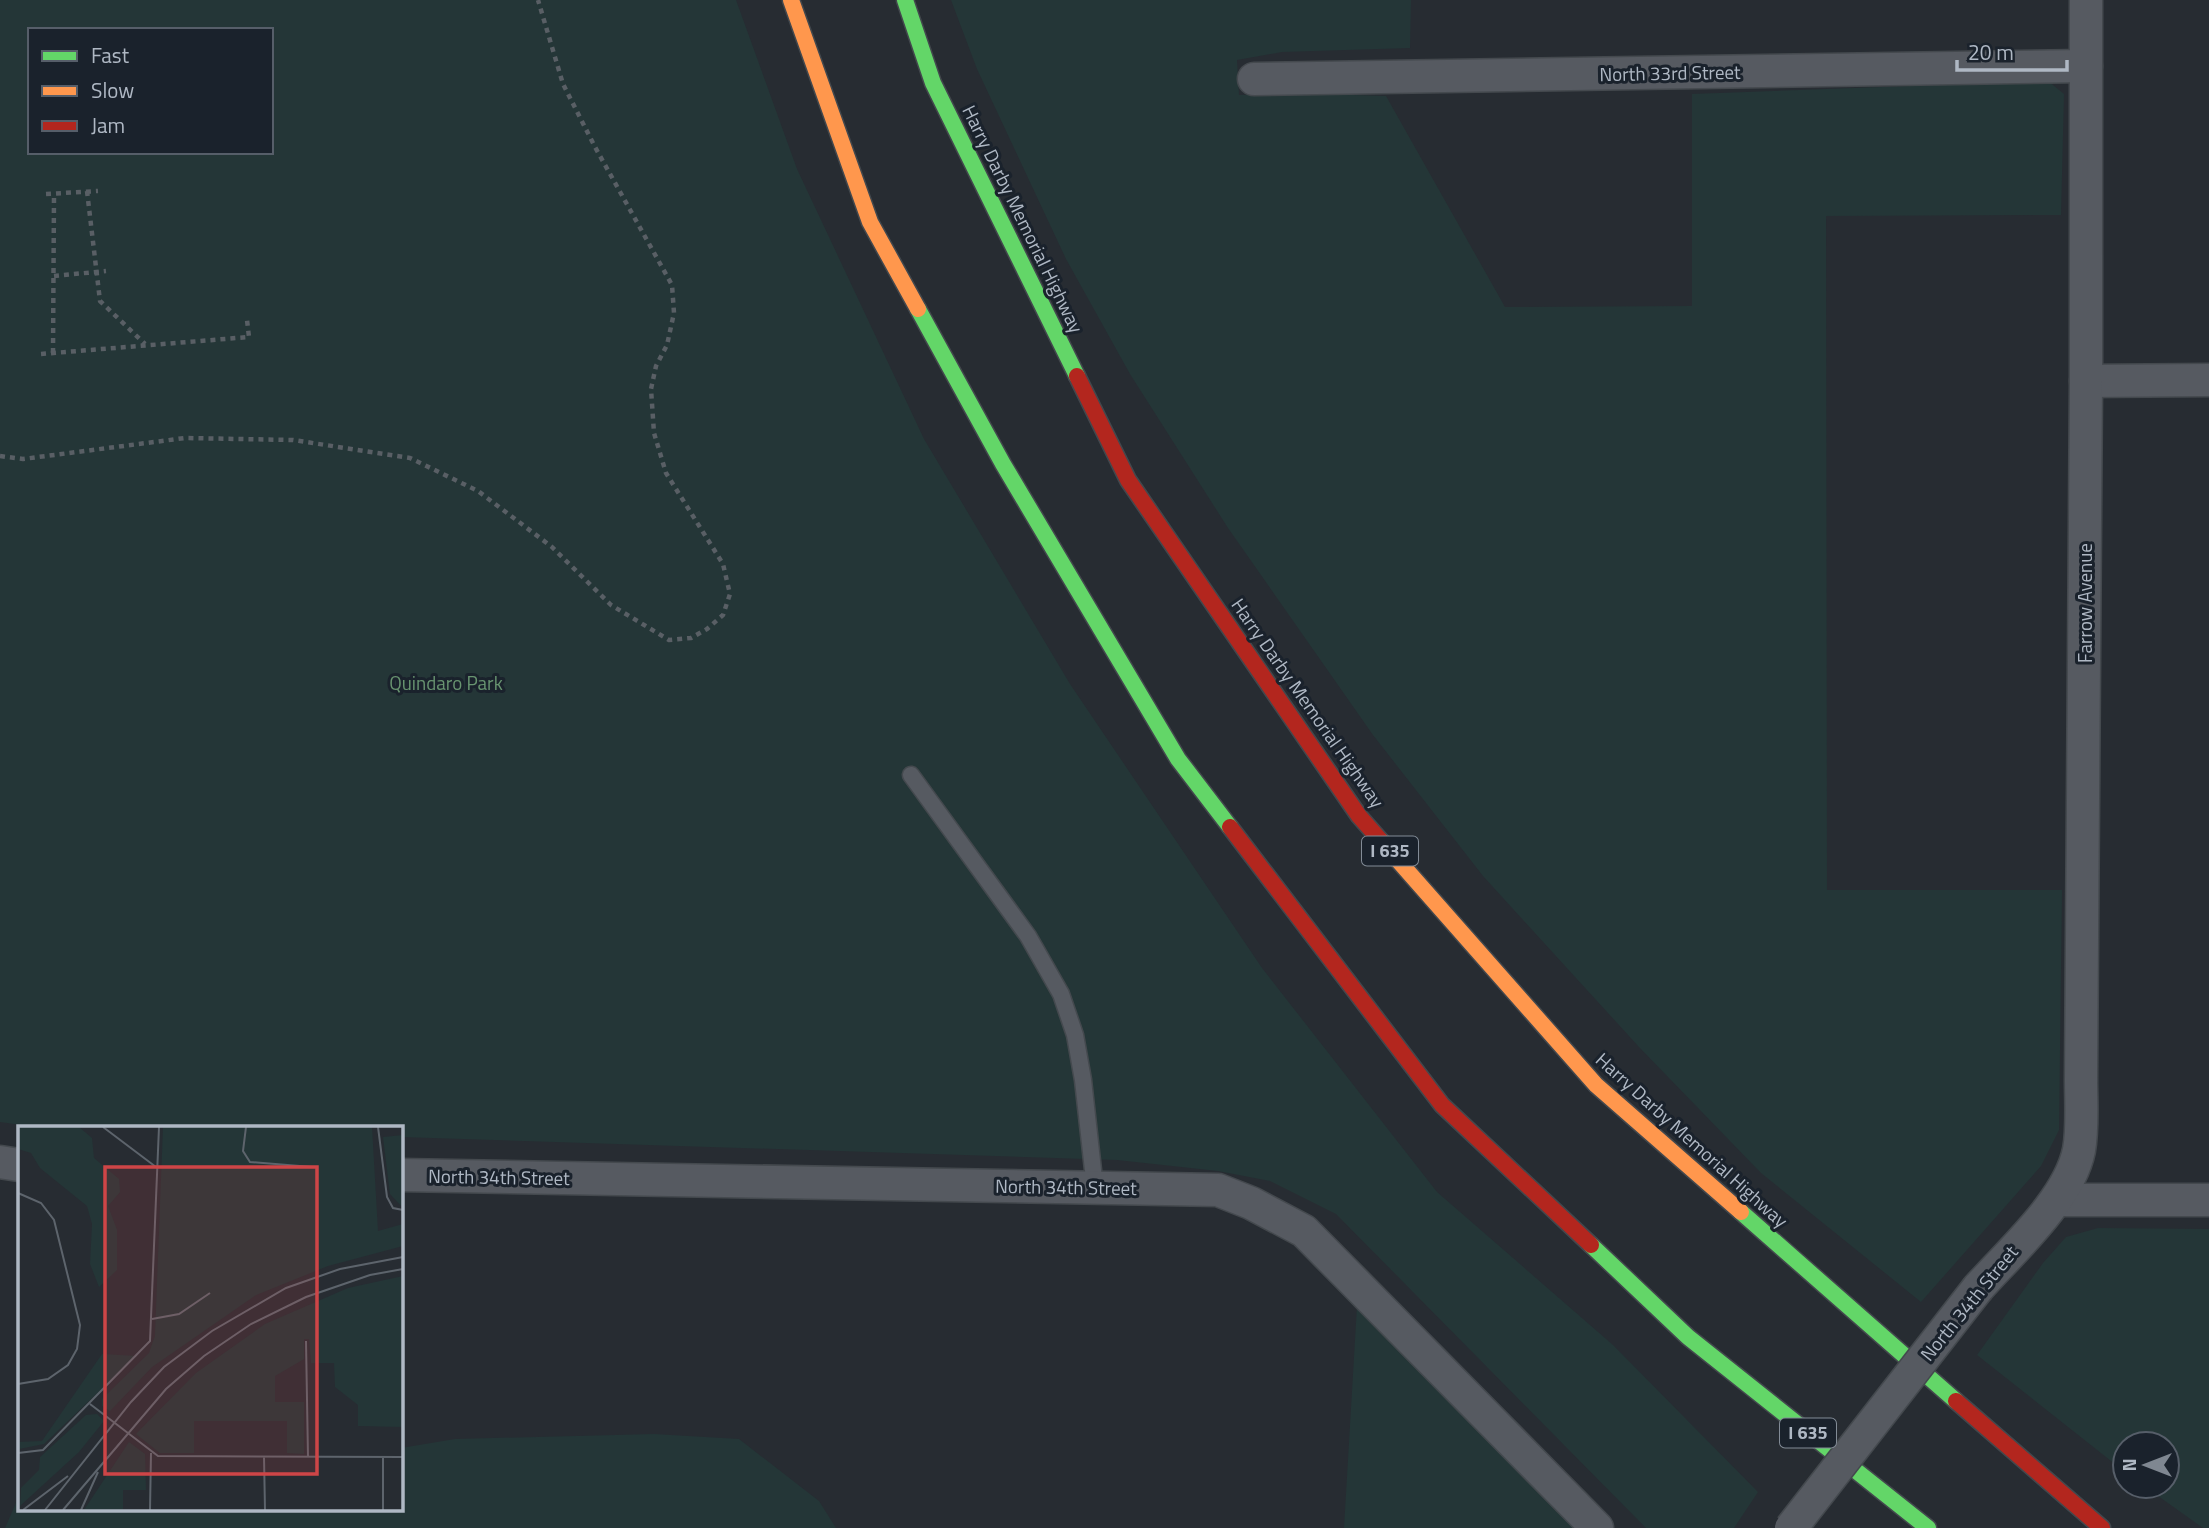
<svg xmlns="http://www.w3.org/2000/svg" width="2209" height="1528" viewBox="0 0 2209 1528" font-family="'Titillium Web',sans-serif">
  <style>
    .green { fill: #243637; fill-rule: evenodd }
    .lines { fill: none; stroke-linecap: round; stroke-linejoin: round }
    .lane-casing { stroke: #44494e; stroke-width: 19 }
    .street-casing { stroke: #44494e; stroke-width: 35 }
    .fast-casing { stroke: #43484d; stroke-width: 19 }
    .slow-casing { stroke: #43484d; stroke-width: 19 }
    .jam-casing { stroke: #43484d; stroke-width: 19 }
    .path { stroke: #595f65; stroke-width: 4.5; stroke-dasharray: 5 5; stroke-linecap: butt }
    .lane { stroke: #565a61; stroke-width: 16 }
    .street { stroke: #565a61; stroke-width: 32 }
    .fast { stroke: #63d668; stroke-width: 16 }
    .slow { stroke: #ff974d; stroke-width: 16 }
    .jam { stroke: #b3261e; stroke-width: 16 }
    .street-bridge-casing { stroke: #44494e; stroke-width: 35; stroke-linecap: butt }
    .street-bridge { stroke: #565a61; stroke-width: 32 }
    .labels { text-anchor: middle; stroke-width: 6; stroke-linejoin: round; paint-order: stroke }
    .shield { fill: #1a222c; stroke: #828b96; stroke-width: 2 }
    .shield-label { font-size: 18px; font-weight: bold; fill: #afb8c4 }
    .street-label { font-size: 19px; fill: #afb8c4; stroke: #1a222c }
    .park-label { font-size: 19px; fill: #689470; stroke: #1a222c }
    .inset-road { fill: none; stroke: #5d646c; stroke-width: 2 }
    .view { fill: #ce4547; fill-opacity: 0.15; stroke: #ce4547; stroke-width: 3.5 }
    .inset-edge { fill: none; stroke: #afb8c4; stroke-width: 3.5 }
  </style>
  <rect width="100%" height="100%" fill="#272c32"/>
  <g class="green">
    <path d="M 0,0 L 736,0 L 797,169 L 924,439 L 1070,684 L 1262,968 L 1437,1192 L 1613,1345 L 1758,1492 L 1734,1528 L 1646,1528 L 1336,1214 L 1270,1181 L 1218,1171 L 1117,1160 L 401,1137 L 401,1127 L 86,1127 L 22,1125 L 0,1122 ZM 30,30 L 271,30 L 271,152 L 30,152 Z"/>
    <polygon points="951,0 1411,0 1410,48 1282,52 1237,60 1239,95 1321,94 1386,96 1505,307 1692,306 1692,94 2048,81 2064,94 2061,215 1826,216 1827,890 2062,890 2059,1130 2041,1166 1921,1302 1761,1173 1639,1047 1483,876 1373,735 1228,528 1130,374 1066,259 977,69"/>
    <polygon points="2098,1228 2209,1229 2209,1528 2203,1528 2144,1486 2167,1486 2167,1444 2125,1444 2125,1472 1977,1355 2043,1263 2066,1237"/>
    <polygon points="1357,1306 1575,1528 1344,1528"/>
    <polygon points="654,1434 739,1439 819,1501 836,1528 5,1528 19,1496 19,1509 401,1509 401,1448 455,1439"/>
  </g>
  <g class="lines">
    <g class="lane-casing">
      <polyline id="lane" points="911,775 1028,936 1061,994 1075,1035 1083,1080 1095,1188"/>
    </g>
    <g class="street-casing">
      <g id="street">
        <polyline points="1254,79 2086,66"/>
        <polyline points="2086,381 2209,380"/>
        <polyline points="0,1162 19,1165"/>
        <polyline points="401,1175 1218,1190 1251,1203 1304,1231 1597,1528"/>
        <polyline points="2056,1200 2209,1200"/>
        <path d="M 1978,1288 C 2012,1250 2069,1200 2079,1150 C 2083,1128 2081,1102 2081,1079 L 2086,381 L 2086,0"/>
      </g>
    </g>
    <g class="fast-casing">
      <g id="fast">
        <polyline points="905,0 933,83 1077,376"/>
        <polyline points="918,309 1003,464 1178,759 1230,827"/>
        <polyline points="1741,1212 1956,1401"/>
        <polyline points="1591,1245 1688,1337 1928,1528"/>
      </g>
    </g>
    <g class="slow-casing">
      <g id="slow">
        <polyline points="791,0 870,222 918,309"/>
        <polyline points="1381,841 1596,1085 1741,1212"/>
      </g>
    </g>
    <g class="jam-casing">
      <g id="jam">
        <polyline points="1077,376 1128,480 1359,816 1381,841"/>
        <polyline points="1230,827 1442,1105 1591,1245"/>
        <polyline points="1956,1401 2102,1528"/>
      </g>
    </g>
    <g class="path">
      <polyline points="87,191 100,301 145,344"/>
      <polyline points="46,194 98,191"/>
      <polyline points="54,276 106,271"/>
      <polyline points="53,353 54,194"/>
      <polyline points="41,354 249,337 247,320"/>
      <polyline points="0,456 23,459 185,438 293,440 410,458 478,491 552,547 611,605 669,640 691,638 707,629 723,615 730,594 723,564 666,473 654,433 651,389 656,366 667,345 674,313 672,285 595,147 563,84 538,0"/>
    </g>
    <use href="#lane" class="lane"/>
    <use href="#street" class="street"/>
    <use href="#fast" class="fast"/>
    <use href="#slow" class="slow"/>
    <use href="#jam" class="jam"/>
    <g class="street-bridge-casing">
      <polyline id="street-bridge" points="1791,1528 1978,1288"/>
    </g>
    <use href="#street-bridge" class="street-bridge"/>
  </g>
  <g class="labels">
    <g class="shield">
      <rect x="1362" y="836.5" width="56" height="29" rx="5"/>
      <rect x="1780" y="1418.5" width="56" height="29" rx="5"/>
    </g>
    <g class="shield-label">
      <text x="1390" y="857">I 635</text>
      <text x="1808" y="1439">I 635</text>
    </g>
    <g class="street-label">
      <text transform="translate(1670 73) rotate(-1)" y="7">North 33rd Street</text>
      <text transform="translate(1023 219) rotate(64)" y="7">Harry Darby Memorial Highway</text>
      <text transform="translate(2085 603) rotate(-90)" y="7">Farrow Avenue</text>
      <text transform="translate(1308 703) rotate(55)" y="7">Harry Darby Memorial Highway</text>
      <text transform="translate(1692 1140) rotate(42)" y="7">Harry Darby Memorial Highway</text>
      <text transform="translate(499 1177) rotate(1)" y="7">North 34th Street</text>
      <text transform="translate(1066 1187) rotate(1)" y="7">North 34th Street</text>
      <text transform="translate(1969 1303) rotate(-51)" y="7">North 34th Street</text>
    </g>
    <g class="park-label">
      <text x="446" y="690">Quindaro Park</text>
    </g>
  </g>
  <g transform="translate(18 1126)">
    <rect width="385" height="385" fill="#272c32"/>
    <path d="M 0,1 L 61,1 L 74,12 L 76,32 L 101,53 L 102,66 L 90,80 L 99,104 L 99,144 L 81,161 L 72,138 L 74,98 L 69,80 L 22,42 L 13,27 L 0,23 ZM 145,1 L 354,1 L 360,105 L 385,98 L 385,120 L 310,140 L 238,169 L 134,241 L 92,285 L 84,280 L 84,273 L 131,227 L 137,210 ZM 385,9 L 385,82 L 372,68 L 365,11 ZM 385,150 L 385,301 L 340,300 L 340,279 L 317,261 L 316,237 L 293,237 L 291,213 L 286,213 L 286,233 L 257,250 L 257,276 L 286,276 L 286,328 L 269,327 L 269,295 L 176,295 L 176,327 L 142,327 L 118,308 L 178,247 L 247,198 L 330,162 ZM 84,228 L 118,230 L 26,318 L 1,323 L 0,316 L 24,315 ZM 79,288 L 86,295 L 61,326 L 2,380 L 3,362 L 21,344 L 22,331 L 68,289 ZM 111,316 L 127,328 L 128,364 L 105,364 L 105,384 L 66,384 Z" fill="#243637"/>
    <path class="inset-road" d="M 85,1 L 138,41M 228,1 L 225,25 L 232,36 L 294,41M 360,1 L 369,71 L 375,82 L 385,84M 0,67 L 23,77 L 36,94 L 62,199 L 59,223 L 50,239 L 30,253 L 0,258M 134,193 L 161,188 L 192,167M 288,215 L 290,331M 72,278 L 140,330 L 385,331M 0,327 L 25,324 L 132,215 L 141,1M 246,331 L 247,384M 5,384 L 50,350M 27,384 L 113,276 L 146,241 L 194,205 L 268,162 L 322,143 L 385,131M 45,384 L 148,263 L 186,230 L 233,198 L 288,171 L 352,149 L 385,143M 63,384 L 80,346M 132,384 L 133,327M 365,384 L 365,331"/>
    <path class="view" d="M 87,41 L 299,41 L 299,348 L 87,348 Z"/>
    <rect width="385" height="385" class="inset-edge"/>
  </g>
  <rect x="28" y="28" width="245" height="126" fill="#1a222c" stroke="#565e69" stroke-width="2"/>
  <rect x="42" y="51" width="35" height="10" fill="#63d668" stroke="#565e69" stroke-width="2"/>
  <text x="91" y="63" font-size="21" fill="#afb8c4">Fast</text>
  <rect x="42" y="86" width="35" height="10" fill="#ff974d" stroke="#565e69" stroke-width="2"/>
  <text x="91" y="98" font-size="21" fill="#afb8c4">Slow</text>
  <rect x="42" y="121" width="35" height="10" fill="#b3261e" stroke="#565e69" stroke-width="2"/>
  <text x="91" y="133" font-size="21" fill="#afb8c4">Jam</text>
  <g transform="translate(2146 1465) rotate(270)"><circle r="33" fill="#1a222c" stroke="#565e69" stroke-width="2"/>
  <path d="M0-5L12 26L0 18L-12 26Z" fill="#7f8791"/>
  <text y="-10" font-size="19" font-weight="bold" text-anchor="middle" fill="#afb8c4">N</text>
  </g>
  <path d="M1957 60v10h110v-10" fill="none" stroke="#afb8c4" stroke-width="3.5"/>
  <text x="1968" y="60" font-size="21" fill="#afb8c4" stroke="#1a222c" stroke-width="5" paint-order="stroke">20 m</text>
</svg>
